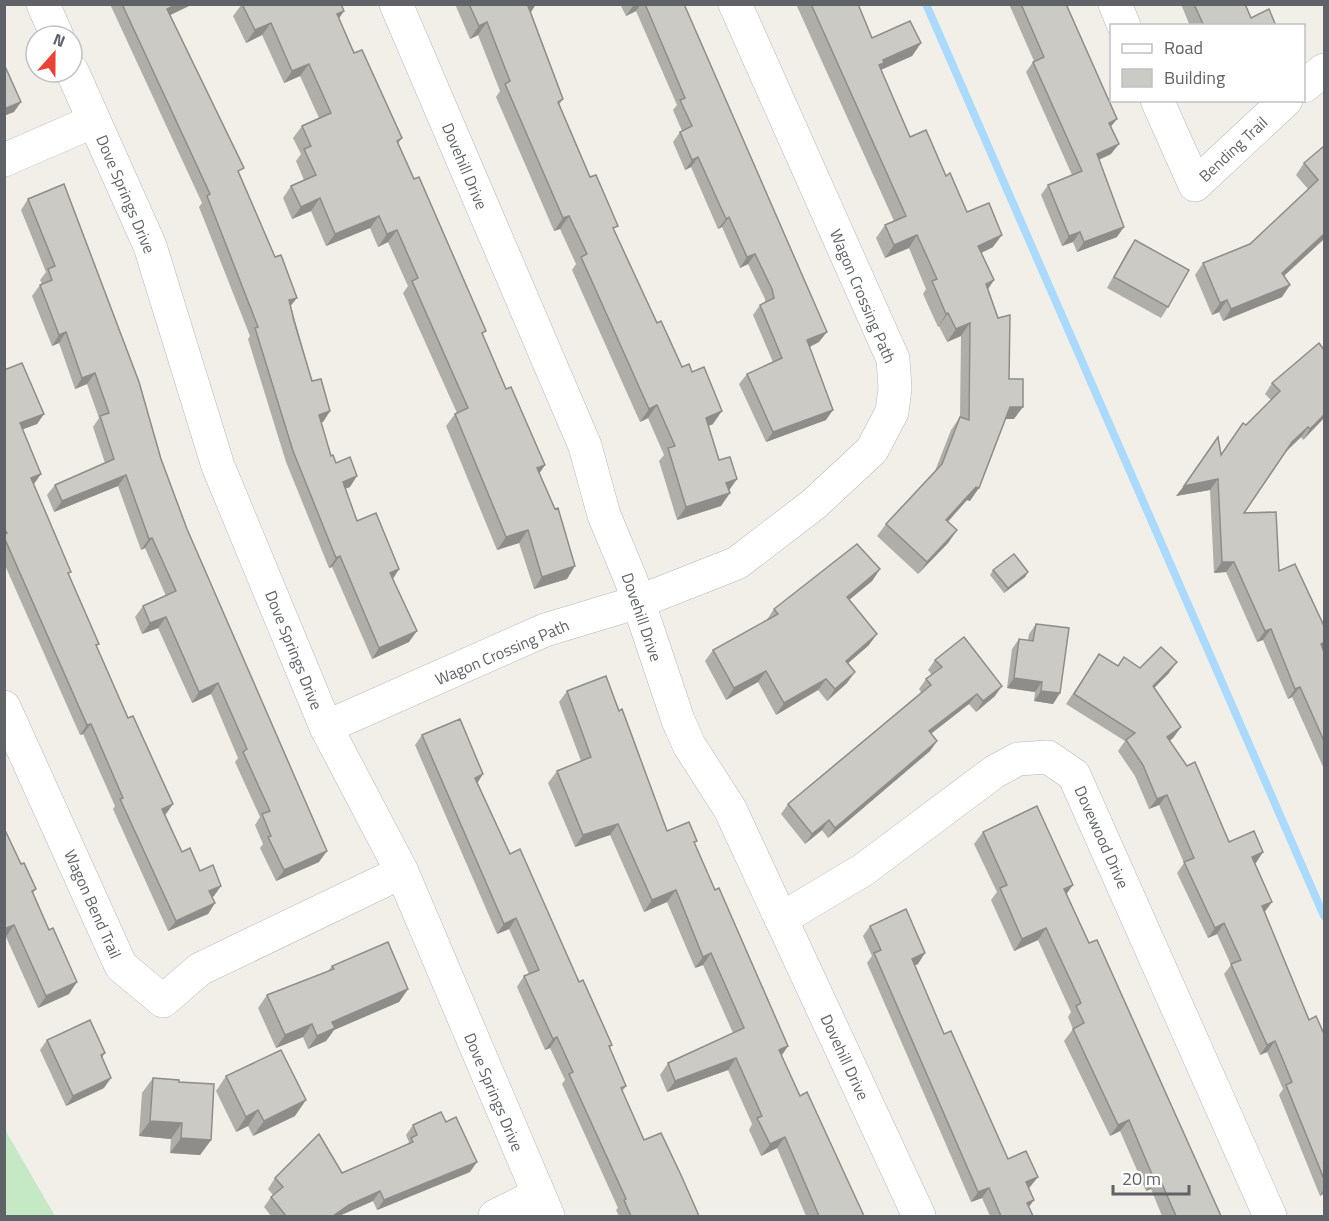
<svg xmlns="http://www.w3.org/2000/svg" width="1329" height="1221" viewBox="0 0 1329 1221" font-family="'Titillium Web',sans-serif">
  <style>
    .green { fill: #c5e8c5 }
    .lines { fill: none; stroke-linecap: round; stroke-linejoin: round }
    .stream { stroke: #aadaff; stroke-width: 8 }
    .minor-casing { stroke: #b5b8bc; stroke-width: 34 }
    .minor { stroke: #fff; stroke-width: 33 }
    .wall { fill: #afaea9 }
    .shaded-wall { fill: #8f8d8a }
    .building { fill: #cccac5; stroke: #8f8d8a; stroke-width: 1.5 }
    .labels { text-anchor: middle; stroke-width: 5; stroke-linejoin: round; paint-order: stroke }
    .street-label { font-size: 16px; fill: #5f6368; stroke: #fff }
  </style>
  <rect width="100%" height="100%" fill="#f1efe8"/>
  <polygon class="green" points="4,1126 8,1135 55,1216 5,1216"/>
  <g class="lines">
    <polyline class="stream" points="926,4 1324,916"/>
    <g class="minor-casing">
      <g id="minor">
        <polyline points="43,4 57,36"/>
        <polyline points="396,4 585,446 604,515 631,580 678,720 689,745 730,809 919,1216"/>
        <polyline points="1115,4 1124,26"/>
        <polyline points="72,71 150,246 218,466 326,727 402,872 548,1216"/>
        <polyline points="1304,86 1324,70"/>
        <polyline points="1157,100 1195,185 1286,100"/>
        <polyline points="4,160 94,121"/>
        <polyline points="4,707 121,966 163,1001 200,969 402,872"/>
        <polyline points="326,727 545,630 638,602 737,563 814,504 872,450 892,412 895,388 893,359 735,4"/>
        <polyline points="781,919 863,870 994,772 1018,759 1048,757 1074,775 1270,1216"/>
        <polyline points="495,1216 538,1195"/>
      </g>
    </g>
    <use href="#minor" class="minor"/>
  </g>
  <g class="wall">
    <polygon points="110,4 193,4 170,15 239,175 291,306 312,381 330,411 323,422 321,422 331,456 350,487 345,489 357,521 399,569 393,579 409,642 372,659 332,567 329,568 286,462 248,339 250,336 199,207 202,203"/>
    <polygon points="242,4 341,4 344,11 339,18 354,53 402,138 398,144 483,335 506,389 545,465 539,473 567,579 534,589 519,543 497,550 446,426 455,414 457,413 403,293 408,286 388,242 378,247 370,228 326,246 311,211 292,219 283,198 291,186 304,180 296,161 301,154 293,138 302,126 319,118 300,76 284,83 262,35 246,43 233,16"/>
    <polygon points="455,4 536,4 531,12 563,99 559,105 590,177 657,323 713,424 708,426 729,491 721,506 677,520 659,461 664,455 648,418 640,422 572,270 576,264 560,229 554,231 496,97 500,91 478,35 470,39"/>
    <polygon points="620,4 684,4 819,342 810,347 826,420 766,442 739,384 747,374 773,362 753,315 760,305 765,302 765,299 748,264 740,268 722,227 718,229 691,167 685,170 673,142 680,132 682,131 673,110 677,105 636,11 626,16"/>
    <polygon points="796,4 860,4 858,6 872,38 921,43 912,56 881,70 910,137 946,176 967,212 993,247 981,253 994,280 988,289 1009,379 1014,419 1005,419 970,501 967,500 948,522 957,530 948,543 918,574 877,536 886,524 935,471 951,430 960,417 961,336 947,342 939,326 938,327 923,294 926,289 909,248 885,258 876,238 885,225 894,221"/>
    <polygon points="1009,4 1066,4 1111,127 1111,154 1099,160 1117,237 1077,252 1073,242 1062,246 1041,195 1048,185 1072,175 1026,72 1033,62 1034,61"/>
    <polygon points="1181,4 1245,4 1251,18 1276,26 1190,26"/>
    <polygon points="1324,146 1324,239 1284,276 1290,285 1282,297 1223,321 1219,312 1212,315 1195,275 1203,263 1250,244 1308,189 1296,175 1304,163"/>
    <polygon points="28,199 161,459 187,529 319,862 276,881 260,848 263,844 255,825 260,817 235,762 238,758 211,694 192,703 158,628 142,634 135,617 143,606 166,596 145,548 141,550 118,486 54,512 47,495 55,485 105,463 93,427 99,418 87,384 75,389 59,343 52,346 32,296 40,285 42,284 40,280 46,272 21,210"/>
    <polygon points="1135,240 1168,307 1161,318 1107,288 1128,250"/>
    <polygon points="1324,350 1324,418 1303,440 1301,437 1286,452 1244,513 1279,571 1324,626 1324,649 1323,650 1324,652 1324,769 1292,697 1288,699 1263,640 1257,642 1226,572 1214,573 1210,490 1176,496 1184,486 1221,455 1246,425 1271,400 1265,394 1272,383"/>
    <polygon points="4,370 44,414 37,424 22,429 41,474 33,484 97,647 128,718 173,804 165,814 182,852 200,871 214,896 212,897 215,903 208,914 168,931 113,809 115,806 83,734 80,735 4,563"/>
    <polygon points="880,569 872,581 849,600 869,645 848,663 847,683 827,701 818,690 776,715 758,682 726,700 705,661 713,650 766,621 774,609"/>
    <polygon points="993,570 1028,572 1025,577 1004,593 990,575"/>
    <polygon points="1036,624 1060,693 1053,704 1034,701 1035,692 1007,688 1012,649 1019,639 1028,640 1029,634"/>
    <polygon points="1099,654 1118,666 1140,668 1169,673 1154,688 1181,727 1173,738 1170,741 1229,842 1256,863 1254,863 1272,902 1265,912 1309,1020 1324,1034 1324,1198 1323,1194 1320,1196 1279,1095 1283,1089 1267,1052 1260,1055 1224,974 1231,965 1217,934 1208,938 1177,873 1184,863 1159,805 1149,809 1135,776 1118,751 1125,741 1066,704"/>
    <polygon points="935,660 995,696 976,712 969,704 931,734 937,741 930,751 828,838 822,830 805,844 781,814 788,804 921,692 919,689 926,679 932,675 928,670"/>
    <polygon points="567,691 619,711 667,831 695,844 715,890 788,1046 781,1056 800,1096 864,1216 806,1216 777,1148 761,1156 749,1130 752,1124 728,1070 667,1092 660,1075 668,1063 733,1033 703,965 695,968 667,902 644,912 610,835 575,847 548,783 557,771 581,761 559,702"/>
    <polygon points="422,735 483,774 477,783 510,854 612,1045 610,1048 626,1086 622,1092 644,1140 699,1216 619,1216 616,1210 618,1208 562,1084 565,1080 550,1048 545,1050 517,987 524,976 529,974 509,929 497,934 415,745"/>
    <polygon points="983,832 1067,894 1089,943 1221,1216 1162,1216 1151,1189 1146,1191 1120,1131 1110,1136 1064,1041 1073,1029 1068,1017 1071,1012 1038,940 1014,951 991,900 997,892 974,844"/>
    <polygon points="21,864 36,889 33,893 69,994 38,1008 6,937"/>
    <polygon points="870,926 918,964 914,965 944,1034 1008,1159 1030,1187 1029,1188 1034,1200 1029,1207 1033,1216 990,1216 982,1198 971,1202 867,963 872,956 863,936"/>
    <polygon points="332,966 408,989 399,1002 334,1030 326,1041 308,1049 303,1037 276,1048 258,1008 267,995 328,971"/>
    <polygon points="47,1040 105,1053 102,1058 104,1088 66,1106 40,1050"/>
    <polygon points="226,1076 295,1116 253,1136 248,1126 236,1132 216,1091"/>
    <polygon points="153,1078 179,1082 211,1140 200,1155 170,1153 171,1139 139,1136 142,1093"/>
    <polygon points="413,1125 470,1172 377,1210 373,1201 339,1216 271,1216 264,1207 271,1197 273,1195 268,1189 275,1178 342,1173 406,1145 409,1142 406,1135"/>
  </g>
  <g class="shaded-wall">
    <polygon points="177,4 193,4 160,20 167,9"/>
    <polygon points="531,4 536,4 529,15 528,6"/>
    <polygon points="636,4 641,4 636,11 626,16 633,6"/>
    <polygon points="344,11 335,24 337,14"/>
    <polygon points="487,22 478,35 470,39 479,26"/>
    <polygon points="271,23 262,35 246,43 255,30"/>
    <polygon points="921,43 912,56 878,71 870,77 883,60"/>
    <polygon points="309,64 300,76 284,83 292,71"/>
    <polygon points="21,102 14,112 4,116 4,109"/>
    <polygon points="1117,119 1109,129 1109,123"/>
    <polygon points="1119,144 1111,154 1089,164 1097,154"/>
    <polygon points="698,157 691,167 685,170 692,160"/>
    <polygon points="320,198 311,211 292,219 301,207"/>
    <polygon points="379,216 370,228 326,246 335,234"/>
    <polygon points="569,216 560,229 554,231 563,218"/>
    <polygon points="729,217 722,227 718,229 726,219"/>
    <polygon points="1124,227 1117,237 1077,252 1084,242"/>
    <polygon points="397,230 388,242 378,247 387,234"/>
    <polygon points="1080,232 1073,242 1062,246 1069,236"/>
    <polygon points="1324,234 1324,239 1274,285 1282,273"/>
    <polygon points="917,235 909,248 885,258 894,245"/>
    <polygon points="1002,235 993,247 969,259 978,246"/>
    <polygon points="755,254 748,264 740,268 747,257"/>
    <polygon points="994,280 985,293 986,284"/>
    <polygon points="1290,285 1282,297 1223,321 1231,309"/>
    <polygon points="297,298 289,308 289,300"/>
    <polygon points="1227,300 1219,312 1212,315 1220,303"/>
    <polygon points="948,313 939,326 938,327 946,314"/>
    <polygon points="970,323 961,336 947,342 956,329"/>
    <polygon points="66,332 59,343 52,346 59,335"/>
    <polygon points="827,332 819,342 800,351 807,340"/>
    <polygon points="95,373 87,384 75,389 82,378"/>
    <polygon points="657,405 648,418 640,422 649,409"/>
    <polygon points="1010,407 1023,407 1014,419 1001,419"/>
    <polygon points="833,410 826,420 766,442 773,432"/>
    <polygon points="330,411 323,422 311,425 319,415"/>
    <polygon points="722,411 713,424 697,431 706,418"/>
    <polygon points="44,414 37,424 13,433 20,423"/>
    <polygon points="1324,415 1324,418 1303,440 1310,429"/>
    <polygon points="1308,427 1301,437 1285,452 1292,442"/>
    <polygon points="545,465 537,477 537,468"/>
    <polygon points="41,474 34,484 23,488 31,478"/>
    <polygon points="126,475 118,486 54,512 62,501"/>
    <polygon points="357,476 350,487 335,492 343,482"/>
    <polygon points="737,479 728,492 726,483"/>
    <polygon points="1218,479 1210,490 1176,496 1184,486"/>
    <polygon points="976,487 979,488 970,501 967,500 937,533 946,520"/>
    <polygon points="730,493 721,506 677,520 686,507"/>
    <polygon points="528,530 519,543 497,550 506,537"/>
    <polygon points="957,530 948,543 918,574 927,562"/>
    <polygon points="152,538 145,548 141,550 149,539"/>
    <polygon points="340,556 332,567 329,568 336,558"/>
    <polygon points="1222,562 1234,562 1226,572 1214,573"/>
    <polygon points="575,566 567,579 534,589 542,577"/>
    <polygon points="399,569 392,580 390,573"/>
    <polygon points="880,569 872,581 838,609 847,597"/>
    <polygon points="1028,572 1025,577 1004,593 1008,588"/>
    <polygon points="166,617 158,628 142,634 150,623"/>
    <polygon points="1271,629 1263,640 1257,642 1265,631"/>
    <polygon points="417,631 409,642 372,659 379,648"/>
    <polygon points="877,634 869,645 838,672 846,661"/>
    <polygon points="1324,642 1324,649 1323,651 1321,644"/>
    <polygon points="1177,662 1169,673 1145,697 1153,686"/>
    <polygon points="766,671 758,682 726,700 734,688"/>
    <polygon points="855,672 847,683 827,701 835,689"/>
    <polygon points="1014,678 1042,682 1035,692 1007,688"/>
    <polygon points="826,679 818,690 776,715 784,703"/>
    <polygon points="218,683 211,694 192,703 199,692"/>
    <polygon points="1002,686 995,696 976,712 983,701"/>
    <polygon points="1300,687 1292,697 1288,699 1295,689"/>
    <polygon points="1041,691 1060,693 1053,704 1034,701"/>
    <polygon points="977,694 969,704 921,741 929,731"/>
    <polygon points="91,724 83,734 80,735 87,725"/>
    <polygon points="1181,727 1173,738 1160,747 1167,737"/>
    <polygon points="937,741 930,751 828,838 835,828"/>
    <polygon points="483,774 476,785 475,778"/>
    <polygon points="1167,795 1159,805 1149,809 1157,799"/>
    <polygon points="173,804 166,814 155,819 162,809"/>
    <polygon points="829,820 822,830 805,844 812,834"/>
    <polygon points="618,824 610,835 575,847 583,835"/>
    <polygon points="327,851 319,862 276,881 284,870"/>
    <polygon points="1263,852 1256,863 1244,868 1252,857"/>
    <polygon points="1073,885 1065,896 1064,889"/>
    <polygon points="221,886 214,896 202,901 209,891"/>
    <polygon points="676,890 667,902 644,912 652,900"/>
    <polygon points="1272,902 1264,912 1262,906"/>
    <polygon points="215,903 208,914 168,931 176,921"/>
    <polygon points="516,918 509,929 497,934 504,924"/>
    <polygon points="1224,923 1217,934 1208,938 1215,928"/>
    <polygon points="14,925 6,937 4,937 4,929"/>
    <polygon points="1046,928 1038,940 1014,951 1022,939"/>
    <polygon points="711,953 703,965 695,968 703,957"/>
    <polygon points="925,953 918,964 905,970 912,959"/>
    <polygon points="77,982 69,994 38,1008 46,996"/>
    <polygon points="408,989 399,1002 334,1030 326,1041 308,1049 317,1036 332,1022"/>
    <polygon points="312,1024 303,1037 276,1048 285,1035"/>
    <polygon points="557,1037 550,1048 545,1050 553,1039"/>
    <polygon points="1275,1041 1267,1052 1260,1055 1267,1045"/>
    <polygon points="788,1046 780,1058 779,1050"/>
    <polygon points="736,1058 728,1070 667,1092 675,1081"/>
    <polygon points="111,1078 104,1088 66,1106 73,1096"/>
    <polygon points="306,1100 295,1116 253,1136 264,1121"/>
    <polygon points="258,1110 248,1126 236,1132 246,1117"/>
    <polygon points="1129,1120 1120,1131 1110,1136 1118,1125"/>
    <polygon points="150,1121 182,1123 171,1139 139,1136"/>
    <polygon points="785,1137 777,1148 761,1156 770,1144"/>
    <polygon points="181,1138 211,1140 200,1155 170,1153"/>
    <polygon points="477,1162 470,1172 377,1210 384,1200"/>
    <polygon points="1038,1177 1030,1187 1019,1192 1026,1182"/>
    <polygon points="1159,1177 1151,1189 1146,1191 1154,1179"/>
    <polygon points="989,1188 982,1198 971,1202 978,1192"/>
    <polygon points="1324,1189 1324,1192 1323,1194 1320,1196"/>
    <polygon points="380,1191 373,1201 339,1216 333,1216 349,1205"/>
    <polygon points="1034,1200 1026,1210 1027,1203"/>
  </g>
  <g class="building">
    <polygon points="122,4 177,4 167,9 244,168 238,171 275,257 281,255 297,298 289,300 294,321 312,381 321,379 330,411 319,415 331,456 333,455 336,463 350,457 357,476 343,482 357,521 376,513 399,569 390,573 417,631 379,648 340,556 336,558 293,451 255,328 258,327 207,196 210,194"/>
    <polygon points="242,4 341,4 344,11 337,14 354,53 362,50 402,138 397,141 414,179 419,177 486,331 482,333 506,389 511,387 545,465 537,468 555,509 558,508 575,566 542,577 528,530 506,537 455,414 468,408 412,281 418,278 397,230 387,234 379,216 335,234 320,198 301,207 291,186 316,175 304,149 311,146 302,126 331,113 309,64 292,71 271,23 255,30"/>
    <polygon points="469,4 531,4 528,6 563,99 558,102 590,177 596,175 618,226 613,228 657,323 661,321 682,367 689,364 692,372 704,367 722,411 706,418 719,460 730,457 737,479 726,483 730,493 686,507 668,448 675,446 657,405 649,409 581,257 587,254 569,216 563,218 505,84 510,81 487,22 479,26"/>
    <polygon points="645,4 684,4 827,332 807,340 833,410 773,432 747,374 782,358 760,305 774,298 772,289 755,254 747,257 729,217 726,219 698,157 692,160 680,132 692,126 680,100 685,98"/>
    <polygon points="811,4 858,4 872,38 910,21 921,43 883,60 884,63 879,65 910,137 926,130 946,176 950,173 967,212 989,203 1002,235 978,246 994,280 986,284 998,318 1010,315 1009,379 1023,379 1023,407 1010,407 979,488 976,487 946,520 957,530 927,562 886,524 942,464 960,417 969,420 970,323 956,329 948,313 946,314 932,281 937,279 917,235 894,245 885,225 906,216"/>
    <polygon points="1021,4 1066,4 1117,119 1109,123 1119,144 1097,154 1124,227 1084,242 1080,232 1069,236 1048,185 1082,171 1033,62 1044,57"/>
    <polygon points="1194,4 1245,4 1251,18 1269,9 1276,26 1204,26"/>
    <polygon points="4,64 21,102 4,109"/>
    <polygon points="1324,146 1324,234 1282,273 1290,285 1231,309 1227,300 1220,303 1203,263 1250,244 1318,180 1304,163"/>
    <polygon points="64,184 139,382 161,459 187,529 327,851 284,870 268,837 271,836 262,814 270,811 243,752 247,749 218,683 199,692 166,617 150,623 143,606 176,591 152,538 149,539 126,475 62,501 55,485 114,459 100,416 109,413 95,373 82,378 66,332 59,335 40,285 52,280 48,269 55,266 28,199"/>
    <polygon points="1135,240 1189,270 1168,307 1114,277"/>
    <polygon points="1319,343 1324,350 1324,415 1310,429 1308,427 1292,442 1244,513 1276,512 1279,571 1295,564 1324,626 1324,642 1321,644 1324,652 1324,741 1300,687 1295,689 1271,629 1265,631 1234,562 1222,562 1218,479 1184,486 1218,437 1221,455 1243,423 1246,425 1280,391 1272,383"/>
    <polygon points="22,363 44,414 20,423 41,474 31,478 71,572 68,573 99,644 96,645 128,718 133,716 173,804 162,809 182,852 190,848 200,871 213,865 221,886 209,891 215,903 176,921 120,799 123,798 91,724 87,725 4,537 4,534 7,533 4,528 4,370"/>
    <polygon points="857,544 880,569 847,597 877,634 846,661 855,672 835,689 826,679 784,703 766,671 734,688 713,650 778,614 774,609"/>
    <polygon points="1014,554 1028,572 1008,588 993,570"/>
    <polygon points="1036,624 1069,628 1060,693 1041,691 1042,682 1014,678 1019,639 1033,641"/>
    <polygon points="964,637 1002,686 983,701 977,694 929,731 937,741 835,828 829,820 812,834 788,804 931,685 926,679 942,667 935,660"/>
    <polygon points="1161,647 1177,662 1153,686 1181,727 1167,737 1187,766 1195,762 1229,842 1254,831 1263,852 1252,857 1272,902 1262,906 1309,1020 1316,1016 1324,1034 1324,1179 1286,1085 1292,1082 1275,1041 1267,1045 1231,964 1241,960 1224,923 1215,928 1184,862 1194,858 1167,795 1157,799 1143,765 1126,740 1135,733 1074,694 1099,654 1118,666 1124,657 1140,668"/>
    <polygon points="606,676 619,711 622,709 667,831 689,822 697,841 694,842 715,890 719,888 788,1046 779,1050 800,1096 807,1092 864,1216 819,1216 785,1137 770,1144 757,1118 762,1116 736,1058 675,1081 668,1063 744,1028 711,953 703,957 676,890 652,900 618,824 583,835 557,771 591,757 567,691"/>
    <polygon points="460,719 483,774 475,778 510,854 520,849 579,982 583,980 612,1045 609,1046 626,1086 621,1088 644,1140 661,1133 681,1175 699,1216 631,1216 624,1200 626,1199 569,1074 573,1072 557,1037 553,1039 524,976 539,970 516,918 504,924 422,735"/>
    <polygon points="1037,806 1073,885 1064,889 1089,943 1097,940 1221,1216 1176,1216 1159,1177 1154,1179 1129,1120 1118,1125 1073,1029 1084,1023 1076,1006 1081,1003 1046,928 1022,939 1000,888 1007,885 983,832"/>
    <polygon points="4,828 21,864 24,863 36,889 32,891 49,930 53,928 77,982 46,996 14,925 4,929"/>
    <polygon points="906,909 925,953 912,959 944,1034 951,1031 1008,1159 1026,1151 1038,1177 1026,1182 1034,1200 1027,1203 1033,1216 1001,1216 989,1188 978,1192 874,953 881,950 870,926"/>
    <polygon points="388,942 408,989 332,1022 335,1028 317,1036 312,1024 285,1035 267,995 334,969 332,966"/>
    <polygon points="90,1020 105,1053 101,1055 111,1078 73,1096 47,1040"/>
    <polygon points="281,1050 306,1100 264,1121 258,1110 246,1117 226,1076"/>
    <polygon points="153,1078 179,1080 179,1082 214,1084 211,1140 181,1138 182,1123 150,1121"/>
    <polygon points="441,1112 446,1122 456,1117 477,1162 384,1200 380,1191 349,1205 333,1216 286,1216 271,1197 283,1187 275,1178 319,1134 342,1173 413,1142 411,1138 417,1135 413,1125"/>
  </g>
  <g class="labels">
    <g class="street-label">
      <text transform="translate(1233 149) rotate(-43)" y="6">Bending Trail</text>
      <text transform="translate(465 166) rotate(67)" y="6">Dovehill Drive</text>
      <text transform="translate(126 194) rotate(67)" y="6">Dove Springs Drive</text>
      <text transform="translate(863 296) rotate(67)" y="6">Wagon Crossing Path</text>
      <text transform="translate(642 617) rotate(71)" y="6">Dovehill Drive</text>
      <text transform="translate(294 650) rotate(68)" y="6">Dove Springs Drive</text>
      <text transform="translate(502 652) rotate(-23)" y="6">Wagon Crossing Path</text>
      <text transform="translate(1102 837) rotate(66)" y="6">Dovewood Drive</text>
      <text transform="translate(93 904) rotate(66)" y="6">Wagon Bend Trail</text>
      <text transform="translate(845 1057) rotate(65)" y="6">Dovehill Drive</text>
      <text transform="translate(494 1092) rotate(67)" y="6">Dove Springs Drive</text>
    </g>
  </g>
  <rect width="1329" height="1221" fill="none" stroke="#5f6368" stroke-width="12"/>
  <rect x="1110" y="24" width="195" height="78" fill="#ffffff" stroke="#bfc1c3" stroke-width="1.5"/>
  <rect x="1122" y="44" width="30" height="9" fill="#ffffff" stroke="#bfc1c3" stroke-width="1.5"/>
  <text x="1164" y="54" font-size="18" fill="#5f6368">Road</text>
  <rect x="1122" y="69" width="30" height="18" fill="#cccac5" stroke="#bfc1c3" stroke-width="1.5"/>
  <text x="1164" y="84" font-size="18" fill="#5f6368">Building</text>
  <g transform="translate(54 54) rotate(21)"><circle r="28" fill="#ffffff" stroke="#bfc1c3" stroke-width="1.5"/>
  <path d="M0-4.5L10 22L0 15L-10 22Z" fill="#ea4335"/>
  <text y="-9" font-size="16" font-weight="bold" text-anchor="middle" fill="#5f6368">N</text>
  </g>
  <path d="M1113 1185v9h76v-9" fill="none" stroke="#5f6368" stroke-width="3"/>
  <text x="1122" y="1185" font-size="18" fill="#5f6368" stroke="#ffffff" stroke-width="4.5" paint-order="stroke">20 m</text>
</svg>
